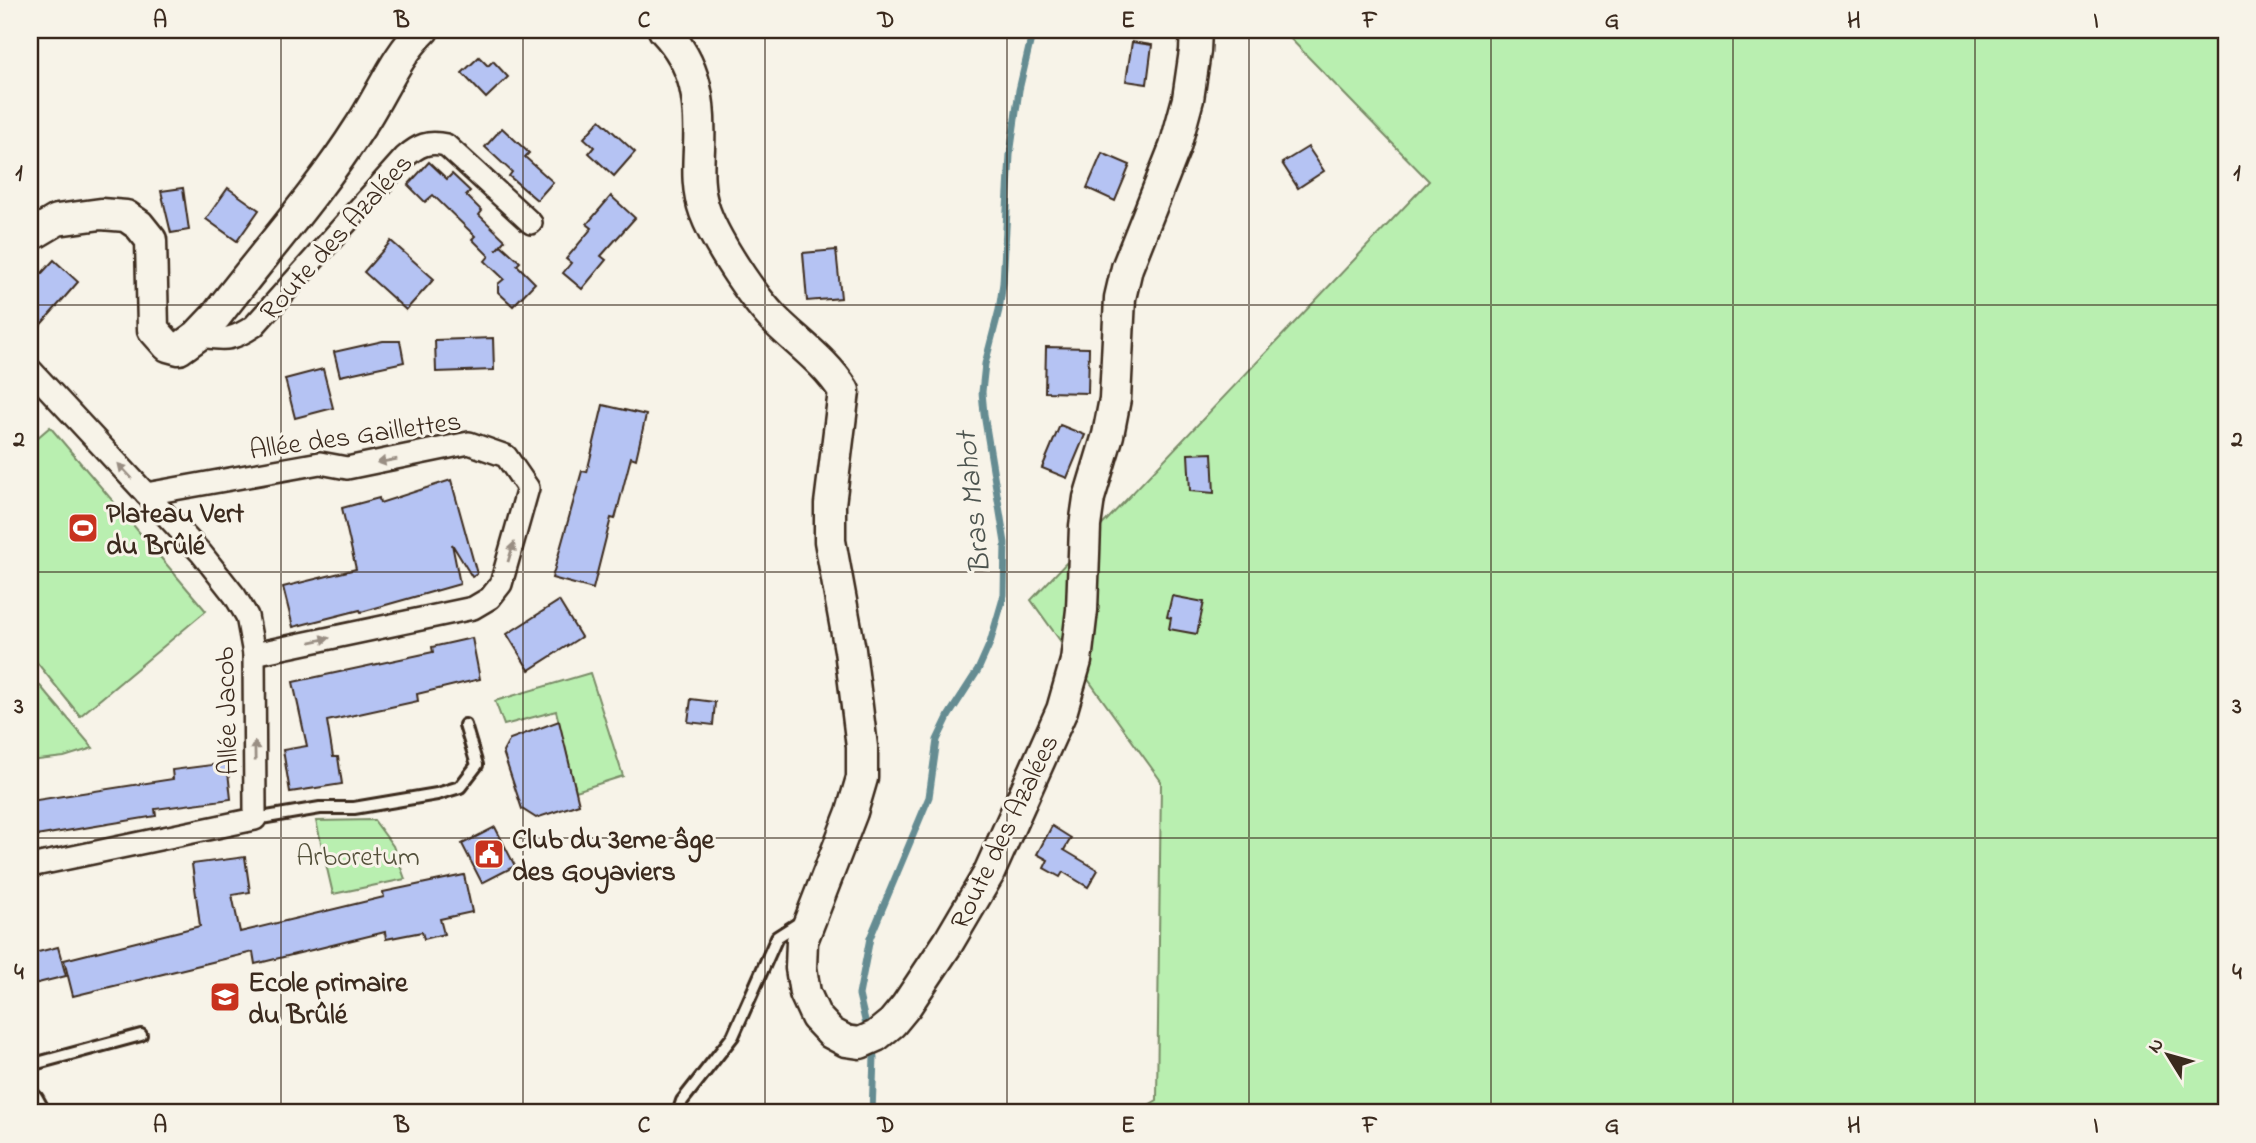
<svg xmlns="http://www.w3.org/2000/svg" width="2256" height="1143" viewBox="0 0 2256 1143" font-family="'Indie Flower',sans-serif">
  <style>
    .green { fill: #b9efb0; stroke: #7a8c67; stroke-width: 2 }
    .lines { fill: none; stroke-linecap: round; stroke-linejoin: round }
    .stream { stroke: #658c92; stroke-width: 7 }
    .building { fill: #b5c3f3; stroke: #3b2a1e; stroke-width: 2 }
    .service-casing { stroke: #3b2a1e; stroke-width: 16 }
    .minor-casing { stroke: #3b2a1e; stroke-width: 26 }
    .tertiary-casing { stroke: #3b2a1e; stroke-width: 32 }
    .secondary-casing { stroke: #3b2a1e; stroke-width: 35 }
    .service { stroke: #f7f3e8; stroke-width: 10 }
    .minor { stroke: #f7f3e8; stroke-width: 21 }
    .tertiary { stroke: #f7f3e8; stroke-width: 26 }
    .secondary { stroke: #f7f3e8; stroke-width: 30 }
    .oneway { fill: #998e83 }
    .grid { fill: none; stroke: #3b2a1e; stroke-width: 2; stroke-opacity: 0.55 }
    .labels { text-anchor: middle; stroke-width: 6; stroke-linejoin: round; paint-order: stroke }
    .street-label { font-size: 28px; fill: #3b2a1e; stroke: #f7f3e8 }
    .poi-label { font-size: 28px; font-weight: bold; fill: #3b2a1e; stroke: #f7f3e8; text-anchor: start }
    .park-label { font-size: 28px; fill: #54513b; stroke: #f7f3e8 }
    .water-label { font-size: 30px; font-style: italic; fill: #4c534e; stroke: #f7f3e8 }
    .neatline { fill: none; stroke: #3b2a1e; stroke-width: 2.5 }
    .grid-label { font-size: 23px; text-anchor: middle; font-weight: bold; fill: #3b2a1e }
  </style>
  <rect width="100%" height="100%" fill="#f7f3e8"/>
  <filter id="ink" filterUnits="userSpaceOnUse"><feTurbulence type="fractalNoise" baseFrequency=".0143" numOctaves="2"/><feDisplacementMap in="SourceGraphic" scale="14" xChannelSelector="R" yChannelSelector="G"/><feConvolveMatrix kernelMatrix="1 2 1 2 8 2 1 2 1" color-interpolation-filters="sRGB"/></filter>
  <g filter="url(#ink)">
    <g class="green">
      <polygon points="1282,30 2226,30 2226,1113 1135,1113 1157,1100 1161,781 1031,600 1429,181"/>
      <polygon points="50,427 206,611 80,716 30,654 30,444"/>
      <polygon points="590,673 623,776 576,791 556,711 504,725 495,701"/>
      <polygon points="30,674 93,748 64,757 30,761"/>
      <polygon points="374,820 393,846 405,879 333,894 316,821"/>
    </g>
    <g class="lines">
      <g class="stream">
        <polyline points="868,1033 859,995 870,938 929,797 937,740 949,715 978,670 990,643 1004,595 1005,543 984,414 982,392 985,364 999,310 1003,283 1010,155 1019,90 1033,30"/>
        <polyline points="871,1045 874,1057 872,1113"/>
      </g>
    </g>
    <g class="building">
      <polygon points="1132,42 1152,45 1147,84 1126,81"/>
      <polygon points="479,57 488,66 493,61 508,77 486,98 462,73"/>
      <polygon points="600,120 635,152 614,176 589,153 594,147 584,138"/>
      <polygon points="502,128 529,153 525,157 553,182 537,200 509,176 512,172 485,147"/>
      <polygon points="1308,147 1324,171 1298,188 1282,163"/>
      <polygon points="1102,153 1130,165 1115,201 1087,188"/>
      <polygon points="429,162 447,179 452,174 470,191 466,195 482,211 479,215 505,240 496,250 501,245 520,262 517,265 535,283 513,306 498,292 498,284 504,279 485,261 489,256 472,239 475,236 433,195 425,202 408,185"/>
      <polygon points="183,188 189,230 171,233 161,191"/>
      <polygon points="228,188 259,210 237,241 206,219"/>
      <polygon points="611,196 635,218 601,256 606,260 582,289 563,273 571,263 566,259 592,228 587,224"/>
      <polygon points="391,241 434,279 406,310 364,272"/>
      <polygon points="836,250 841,298 807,301 803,253"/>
      <polygon points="54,260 78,282 30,337 30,286"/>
      <polygon points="493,338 494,370 436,372 435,340"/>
      <polygon points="383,341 400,341 404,362 340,376 334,352"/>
      <polygon points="1046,347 1089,348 1088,393 1045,392"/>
      <polygon points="323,369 333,408 295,418 285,379"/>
      <polygon points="603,405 646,415 636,459 631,457 615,519 611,518 593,589 552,578 582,471 587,472"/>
      <polygon points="1060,425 1085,435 1067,478 1042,468"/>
      <polygon points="1212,453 1214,493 1190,491 1188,454"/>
      <polygon points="451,480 477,574 472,577 452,544 460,584 361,612 360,610 293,627 283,587 356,569 342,508 379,498 380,503"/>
      <polygon points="1172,596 1204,602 1197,634 1169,629 1171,618 1167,617"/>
      <polygon points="559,601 581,637 529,670 507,634"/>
      <polygon points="472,638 480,679 417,694 418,701 327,721 333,757 338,757 342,784 290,792 283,750 307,746 293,682 433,652 432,647"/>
      <polygon points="691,699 715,702 713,725 688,722"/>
      <polygon points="559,721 579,804 536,818 522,809 503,752 510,739"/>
      <polygon points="227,763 231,799 155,809 156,816 30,837 30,801 173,779 172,770"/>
      <polygon points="1052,826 1071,838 1064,850 1098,870 1088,887 1063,872 1060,877 1044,868 1048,860 1037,854"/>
      <polygon points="495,827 515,866 482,883 462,844"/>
      <polygon points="245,857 250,892 232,895 240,932 384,897 383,892 464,875 472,912 440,919 444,934 424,939 422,932 386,939 385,932 255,964 253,952 73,996 64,960 200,926 192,864"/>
      <polygon points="58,947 66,976 30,985 30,954"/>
    </g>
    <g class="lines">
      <g class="service-casing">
        <g id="service">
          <polyline points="255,819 320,808 354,808 437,794 460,787 477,765 465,725"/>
          <polyline points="30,1065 141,1035"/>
          <polyline points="678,1113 682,1101 733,1036 777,937 802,921"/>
        </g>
      </g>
      <g class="minor-casing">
        <g id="minor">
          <path d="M 197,336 C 224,339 230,342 254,326 L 405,157 C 419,145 428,141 446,145 L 531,223"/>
          <polyline points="30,369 201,553 235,596 247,616 254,654 255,809 255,819 30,866"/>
          <polyline points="146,494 320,463 347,468 469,443 506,456 528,488 501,584 490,598 473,608 254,654"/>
        </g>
      </g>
      <g class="tertiary-casing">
        <polyline id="tertiary" points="30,1102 36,1113"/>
      </g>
      <g class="secondary-casing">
        <g id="secondary">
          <path d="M 664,30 C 697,65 701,102 699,148 C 698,170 697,190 705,212 C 716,242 751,295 774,319 C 798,343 826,362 844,391 L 830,504 L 830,541 L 850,650 L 862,747 L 862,778 L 852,812 L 802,941 L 801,968 L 805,993 L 816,1017 L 831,1033 L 846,1041 L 860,1043 L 876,1036 L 892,1023 L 906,1006 L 948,943 L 988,875 L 1062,710 L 1076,661 L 1082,610 L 1085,526 L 1089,498 L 1108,435 L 1115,399 L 1120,298 L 1127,268 L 1175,147 L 1188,99 L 1195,51 L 1196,30"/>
          <path d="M 30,236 L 57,220 L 101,214 L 126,216 L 139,225 L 151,240 L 153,329 L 168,346 L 179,349 L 197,336 L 216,316 C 264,253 317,194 359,128 C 381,96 395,57 423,30"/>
        </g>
      </g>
      <use href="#service" class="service"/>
      <use href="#minor" class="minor"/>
      <use href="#tertiary" class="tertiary"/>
      <use href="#secondary" class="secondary"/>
    </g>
    <defs><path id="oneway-solid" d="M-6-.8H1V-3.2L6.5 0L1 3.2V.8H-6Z" transform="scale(1.75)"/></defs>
    <g class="oneway">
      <use href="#oneway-solid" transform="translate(387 461) rotate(170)"/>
      <use href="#oneway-solid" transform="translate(125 471) rotate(-133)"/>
      <use href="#oneway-solid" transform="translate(511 552) rotate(-73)"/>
      <use href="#oneway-solid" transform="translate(320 640) rotate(-12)"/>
      <use href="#oneway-solid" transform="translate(255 751) rotate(-91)"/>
    </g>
  </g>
  <path class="grid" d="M 281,30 L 281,1113M 523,30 L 523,1113M 765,30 L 765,1113M 1007,30 L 1007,1113M 1249,30 L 1249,1113M 1491,30 L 1491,1113M 1733,30 L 1733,1113M 1975,30 L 1975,1113M 30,305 L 2226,305M 30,572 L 2226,572M 30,838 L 2226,838"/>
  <defs>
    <g id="stadium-square" transform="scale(1.575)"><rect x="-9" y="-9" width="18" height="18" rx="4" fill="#c8321e" stroke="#f7f3e8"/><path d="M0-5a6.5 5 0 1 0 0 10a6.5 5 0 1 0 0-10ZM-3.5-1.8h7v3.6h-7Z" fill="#fff"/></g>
    <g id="civic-square" transform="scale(1.575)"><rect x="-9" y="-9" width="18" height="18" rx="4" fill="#c8321e" stroke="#f7f3e8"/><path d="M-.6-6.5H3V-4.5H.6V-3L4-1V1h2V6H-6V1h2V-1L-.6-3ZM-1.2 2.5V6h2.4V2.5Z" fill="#fff"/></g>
    <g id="school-square" transform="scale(1.575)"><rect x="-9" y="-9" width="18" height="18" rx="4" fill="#c8321e" stroke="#f7f3e8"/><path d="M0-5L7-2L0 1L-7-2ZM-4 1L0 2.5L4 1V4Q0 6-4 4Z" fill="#fff"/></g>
  </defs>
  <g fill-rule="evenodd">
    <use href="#stadium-square" x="83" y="528"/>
    <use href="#civic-square" x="489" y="854"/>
    <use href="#school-square" x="225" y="997"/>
  </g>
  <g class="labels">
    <g class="street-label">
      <text transform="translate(335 236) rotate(-48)" y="10">Route des Azalées</text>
      <text transform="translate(355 434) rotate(-8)" y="10">Allée des Gaillettes</text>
      <text transform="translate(225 711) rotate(-92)" y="10">Allée Jacob</text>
      <text transform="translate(1003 831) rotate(-64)" y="10">Route des Azalées</text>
    </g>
    <g class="poi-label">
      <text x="106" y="522">Plateau Vert<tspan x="106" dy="32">du Brûlé</tspan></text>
      <text x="512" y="848">Club du 3eme âge<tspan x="512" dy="32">des Goyaviers</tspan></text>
      <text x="248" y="991">Ecole primaire<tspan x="248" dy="32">du Brûlé</tspan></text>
    </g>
    <g class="park-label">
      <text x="358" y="865">Arboretum</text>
    </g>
    <g class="water-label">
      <text transform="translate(972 503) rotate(-96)" y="10">Bras Mahot</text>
    </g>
  </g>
  <rect width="2256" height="1143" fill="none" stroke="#f7f3e8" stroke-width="77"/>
  <g transform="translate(2168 1055) rotate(307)" stroke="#f7f3e8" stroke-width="5" paint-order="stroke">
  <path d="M0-5L12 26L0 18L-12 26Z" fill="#3b2a1e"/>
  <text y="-10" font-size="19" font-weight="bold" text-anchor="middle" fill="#3b2a1e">N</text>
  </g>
  <rect x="38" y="38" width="2180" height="1066" class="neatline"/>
  <g class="grid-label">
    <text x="160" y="27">A</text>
    <text x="402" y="27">B</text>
    <text x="644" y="27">C</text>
    <text x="886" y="27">D</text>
    <text x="1128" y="27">E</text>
    <text x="1370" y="27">F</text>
    <text x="1612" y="27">G</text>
    <text x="1854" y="27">H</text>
    <text x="2096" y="27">I</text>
    <text x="19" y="180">1</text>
    <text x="2237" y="180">1</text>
    <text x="19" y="446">2</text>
    <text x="2237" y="446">2</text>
    <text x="19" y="713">3</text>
    <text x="2237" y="713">3</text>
    <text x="19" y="979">4</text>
    <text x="2237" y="979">4</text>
    <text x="160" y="1132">A</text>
    <text x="402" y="1132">B</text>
    <text x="644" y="1132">C</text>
    <text x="886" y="1132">D</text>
    <text x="1128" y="1132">E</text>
    <text x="1370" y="1132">F</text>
    <text x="1612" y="1132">G</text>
    <text x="1854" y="1132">H</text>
    <text x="2096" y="1132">I</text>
  </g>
</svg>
